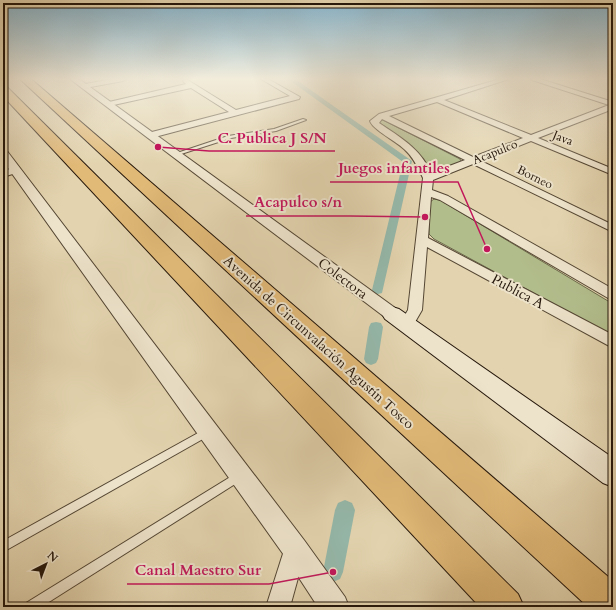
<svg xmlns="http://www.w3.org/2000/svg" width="616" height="610" viewBox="0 0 616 610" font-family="Cardo,serif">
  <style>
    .green { fill: #b2bd8c; stroke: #6b6a4b }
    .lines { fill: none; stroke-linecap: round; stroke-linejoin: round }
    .canal { fill: #95b8aa; fill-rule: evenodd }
    .service-casing { stroke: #544633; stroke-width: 2 }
    .minor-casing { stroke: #544633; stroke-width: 2 }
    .tertiary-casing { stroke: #544633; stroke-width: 2 }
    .secondary-casing { stroke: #24160a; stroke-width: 2 }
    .motorway-casing { stroke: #24160a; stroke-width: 2 }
    .service { fill: #ede3cb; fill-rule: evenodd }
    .minor { fill: #ede3cb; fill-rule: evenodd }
    .tertiary { fill: #ede3cb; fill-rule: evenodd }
    .secondary { fill: #ede3cb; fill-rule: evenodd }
    .motorway { fill: #e2ba78; fill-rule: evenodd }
    .labels { text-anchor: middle; stroke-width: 4; stroke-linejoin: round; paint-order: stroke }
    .far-street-label { font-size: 12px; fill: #24160a; stroke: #ede3cb }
    .street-label { font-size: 14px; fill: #24160a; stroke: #ede3cb }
    .leader { fill: none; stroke: #c2185b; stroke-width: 1.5 }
    .callout-dot { fill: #c2185b; stroke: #ede3cb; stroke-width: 1.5 }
    .callout-label { font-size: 15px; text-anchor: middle; font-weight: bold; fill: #c2185b; stroke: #ede3cb; stroke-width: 4; stroke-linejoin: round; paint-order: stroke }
  </style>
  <rect width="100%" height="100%" fill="#e3d4af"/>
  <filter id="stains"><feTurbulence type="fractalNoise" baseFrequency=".005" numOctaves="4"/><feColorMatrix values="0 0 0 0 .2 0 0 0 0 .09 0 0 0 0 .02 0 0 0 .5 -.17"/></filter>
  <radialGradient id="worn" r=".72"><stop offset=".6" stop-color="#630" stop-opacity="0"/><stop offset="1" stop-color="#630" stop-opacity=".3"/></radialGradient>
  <g class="green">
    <polygon points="381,120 383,120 460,159 461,161 460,163 441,171 432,169 402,139 379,122"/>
    <polygon points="434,199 440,200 613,304 613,336 434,239 429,234 430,202"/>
  </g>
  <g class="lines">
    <g class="canal">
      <polygon points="288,79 295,79 412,161 382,293 378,294 374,293 372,290 403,162"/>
      <polygon points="376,322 381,323 383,327 378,359 376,363 371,365 366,363 364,359 369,327 371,323"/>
      <polygon points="345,500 352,503 355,510 343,572 340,579 333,582 326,579 323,572 335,510 338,503"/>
    </g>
    <g class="service-casing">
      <g id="service">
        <polygon points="303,119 306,120 276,131 231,138 178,155 174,154 228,136 274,129"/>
        <polygon points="207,428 210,429 212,432 210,435 3,552 3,541"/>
        <polygon points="240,471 243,473 245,476 243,479 41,607 24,607 26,603"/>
      </g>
    </g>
    <g class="minor-casing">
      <g id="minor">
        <polygon points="113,79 126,79 123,81 85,88 81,86 85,84"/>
        <polygon points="186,79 236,110 290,96 261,79 268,79 300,97 299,99 151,138 147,135 148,133 229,112 191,88 109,106 105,104 109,102 186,84 183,81"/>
        <path d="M 500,79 L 509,79 L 444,100 L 531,135 L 609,105 L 532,80 L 531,79 L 540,79 L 613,102 L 613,109 L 538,138 L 613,169 L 613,175 L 531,141 L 481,161 L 613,225 L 613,232 L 473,164 L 433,180 L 432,190 L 448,196 L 613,289 L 613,300 L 608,298 L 440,200 L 431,197 L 428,238 L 613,335 L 613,348 L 427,247 L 422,310 L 411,329 L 406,330 L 401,329 L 399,325 L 408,310 L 423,178 C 418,167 413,157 404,149 C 396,141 373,130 370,121 L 379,114 ZM 437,102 L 523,138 L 473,157 L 389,116 ZM 382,119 L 465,160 L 431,173 C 421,149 400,137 379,123 Z"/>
        <polygon points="16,167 21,170 19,172 3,177 3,171"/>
        <polygon points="295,538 303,541 306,549 290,607 266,607 287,541"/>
      </g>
    </g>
    <g class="tertiary-casing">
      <g id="tertiary">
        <polygon points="70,79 79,79 398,310 401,314 398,318 392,320 386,318"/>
        <polygon points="3,150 7,151 304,540 345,597 349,607 318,607 286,558 3,161"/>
      </g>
    </g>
    <g class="secondary-casing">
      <polygon id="secondary" points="392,307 399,309 613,458 613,487 603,483 385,319 382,314 385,309"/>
    </g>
    <g class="motorway-casing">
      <g id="motorway">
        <polygon points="20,79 31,79 613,581 613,607 588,607"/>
        <polygon points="3,86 7,87 518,594 524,607 480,607 3,96"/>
      </g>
    </g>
    <use href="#service" class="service"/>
    <use href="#minor" class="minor"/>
    <use href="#tertiary" class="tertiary"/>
    <use href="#secondary" class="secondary"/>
    <use href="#motorway" class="motorway"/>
  </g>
  <linearGradient id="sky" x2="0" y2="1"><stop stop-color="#87b6cf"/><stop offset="0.48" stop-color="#f2ecdb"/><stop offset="1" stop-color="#f2ecdb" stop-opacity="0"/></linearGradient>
  <rect width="616" height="164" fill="url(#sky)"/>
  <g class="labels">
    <g class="far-street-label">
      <text transform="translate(563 138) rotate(22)" y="4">Java</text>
      <text transform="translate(495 152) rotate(-22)" y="4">Acapulco</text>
      <text transform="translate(535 177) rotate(26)" y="4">Borneo</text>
    </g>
    <g class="street-label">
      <text transform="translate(343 278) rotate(37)" y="5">Colectora</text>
      <text transform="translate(518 291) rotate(28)" y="5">Publica A</text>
      <text transform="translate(319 342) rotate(42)" y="5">Avenida de Circunvalación Agustín Tosco</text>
    </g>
  </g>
  <path class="leader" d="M158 147L209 151H335M487 249L458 182H330M425 217L350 216H246M333 572L269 584H127"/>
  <g class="callout-dot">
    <circle cx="158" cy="147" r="4"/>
    <circle cx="487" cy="249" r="4"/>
    <circle cx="425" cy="217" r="4"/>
    <circle cx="333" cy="572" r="4"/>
  </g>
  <g class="callout-label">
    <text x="272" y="143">C. Publica J S/N</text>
    <text x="394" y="173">Juegos infantiles</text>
    <text x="298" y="207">Acapulco s/n</text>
    <text x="198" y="575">Canal Maestro Sur</text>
  </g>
  <rect width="616" height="610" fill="none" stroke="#e3d4af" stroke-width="16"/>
  <rect x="4" y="4" width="608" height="602" fill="none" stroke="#24160a" stroke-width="2"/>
  <rect x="8" y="8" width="600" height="594" fill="none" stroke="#24160a"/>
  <g transform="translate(46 564) rotate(42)" stroke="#ede3cb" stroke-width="3" paint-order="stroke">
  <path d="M0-3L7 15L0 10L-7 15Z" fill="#24160a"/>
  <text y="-6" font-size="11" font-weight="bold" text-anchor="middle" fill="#24160a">N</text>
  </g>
  <rect width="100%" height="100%" filter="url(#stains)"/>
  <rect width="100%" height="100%" fill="url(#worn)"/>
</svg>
